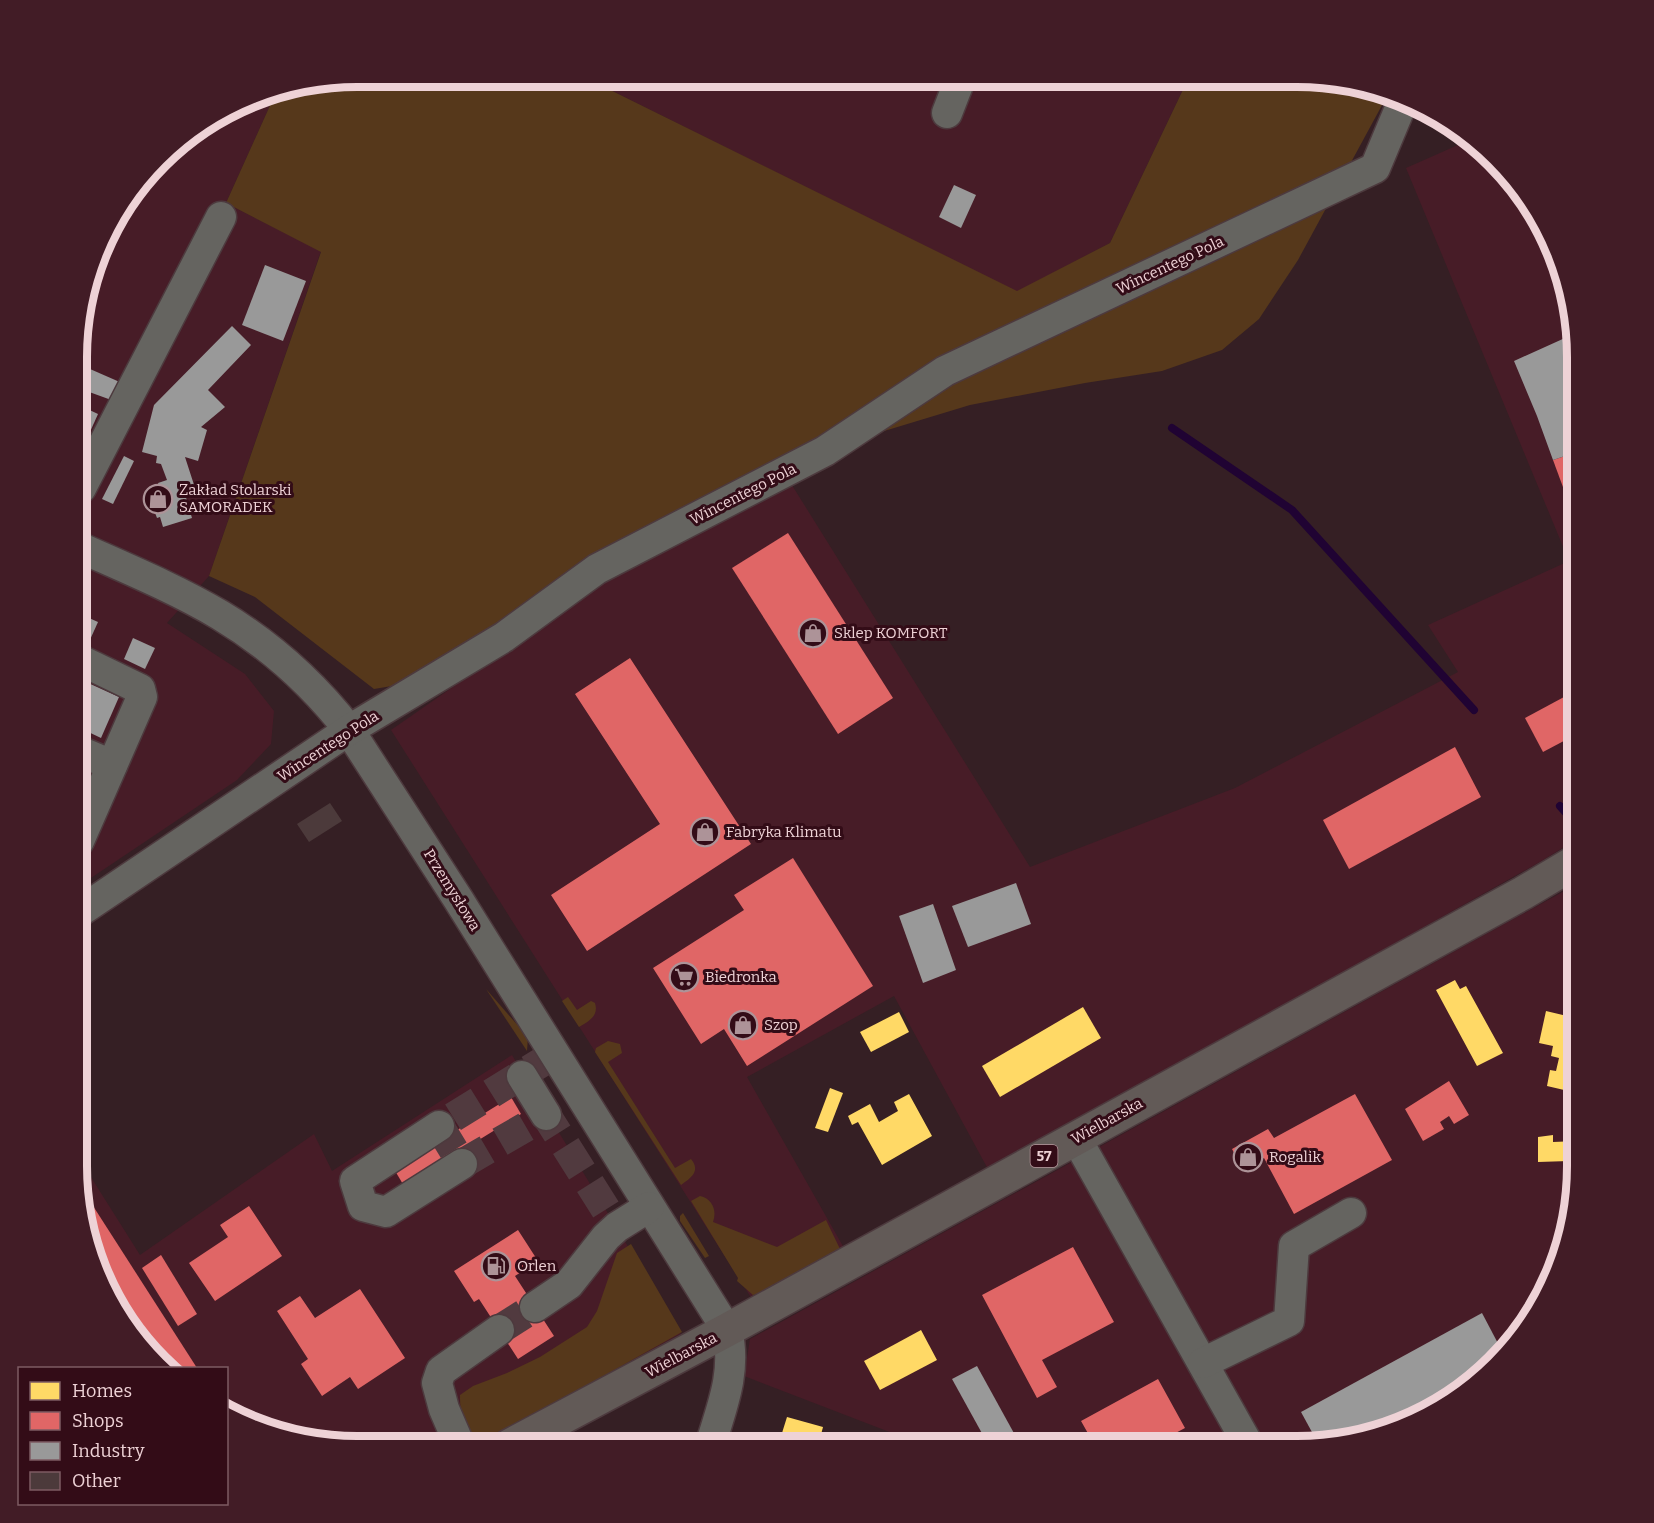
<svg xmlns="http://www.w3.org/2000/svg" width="1654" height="1523" viewBox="0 0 1654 1523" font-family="Bitter,serif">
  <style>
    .built { fill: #471c27 }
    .green { fill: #56381b }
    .homes { fill: #ffd966 }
    .shops { fill: #e06666 }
    .industry { fill: #999 }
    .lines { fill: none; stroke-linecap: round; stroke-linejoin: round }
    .stream { stroke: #200333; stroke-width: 8 }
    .building { fill: #4c3a3b }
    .minor-tunnel { stroke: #513a3f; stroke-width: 30; stroke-dasharray: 30 15; stroke-linecap: butt }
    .minor-casing { stroke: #4d3a3e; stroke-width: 33 }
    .major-casing { stroke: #4d3a3e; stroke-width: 36 }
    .minor { stroke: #656460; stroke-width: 30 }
    .major { stroke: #625a57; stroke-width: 33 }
    .labels { text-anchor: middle; stroke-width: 6; stroke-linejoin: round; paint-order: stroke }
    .shield { fill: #330c17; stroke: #b6979d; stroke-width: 1.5 }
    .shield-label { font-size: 14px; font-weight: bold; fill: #eed2d6 }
    .street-label { font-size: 15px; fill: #eed2d6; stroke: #330c17 }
    .poi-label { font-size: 15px; fill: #eed2d6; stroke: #330c17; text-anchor: start }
    .rim { fill: none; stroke: #eed2d6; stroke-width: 8 }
  </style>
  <rect width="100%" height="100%" fill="#351f24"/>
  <g class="built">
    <polygon points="584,77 1189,77 1110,243 1017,292"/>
    <polygon points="277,90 226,203 321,251 209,576 167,623 245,674 274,711 271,744 237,780 79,886 82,302 114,217 172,146 266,91"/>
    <polygon points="1467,141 1508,172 1556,249 1577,338 1577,839 1540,862 989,1171 894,996 747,1077 844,1248 752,1299 391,730 621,570 790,482 1030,867 1235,788 1458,672 1428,625 1569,561 1406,168"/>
    <polygon points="1577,884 1577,1167 1549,1290 1482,1377 1404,1425 1315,1446 926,1446 744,1376 750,1339"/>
    <polygon points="512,1055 681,1334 477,1446 356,1446 233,1418 227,1413 226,1368 169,1368 146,1351 98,1273 77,1184 77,1155 140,1255 314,1134 332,1171"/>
  </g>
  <g class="green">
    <polygon points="357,77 584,77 1017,291 1110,243 1189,77 1316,77 1387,96 1298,260 1259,319 1222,350 1162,371 1085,383 970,405 881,432 743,480 398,685 374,689 255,597 209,576 321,252 226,203 277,90"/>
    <polygon points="1415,104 1421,106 1467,141 1464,142"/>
    <polygon points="486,989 528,1037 527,1051"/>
    <path d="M 568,997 L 577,1010 L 591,1001 L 595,1003 C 599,1016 589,1021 579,1027 L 562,1001 Z"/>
    <path d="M 608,1041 L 620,1044 L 622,1053 L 608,1062 L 675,1168 L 691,1159 C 701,1171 691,1178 681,1185 L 595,1052 L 596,1048 Z"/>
    <path d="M 700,1196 C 713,1199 717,1211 713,1222 L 777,1247 L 826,1220 L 840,1249 L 759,1294 L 753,1295 L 737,1281 L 738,1278 L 691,1201 Z"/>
    <polygon points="683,1213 709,1256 705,1258 680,1221 680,1216"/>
    <path d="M 631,1244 L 682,1332 L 491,1439 L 475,1438 C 462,1424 460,1414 460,1395 L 473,1386 L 507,1373 L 540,1357 L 587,1327 L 597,1311 L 617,1253 Z"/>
  </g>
  <g class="homes">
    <polygon points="1455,980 1460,989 1466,986 1503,1053 1477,1066 1436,990"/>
    <polygon points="1571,1001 1577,1002 1577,1093 1547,1086 1550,1070 1556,1071 1559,1058 1551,1056 1553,1046 1539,1043 1546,1011 1567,1016"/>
    <polygon points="1083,1007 1101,1038 1000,1097 982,1066"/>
    <polygon points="899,1012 909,1032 871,1052 860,1032"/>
    <polygon points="830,1088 843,1093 828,1132 815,1128"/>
    <polygon points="909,1094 932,1136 882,1165 858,1122 852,1125 848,1116 870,1104 879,1122 898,1111 894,1102"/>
    <polygon points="1553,1135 1553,1142 1577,1141 1576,1172 1569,1172 1569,1161 1538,1162 1538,1137"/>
    <polygon points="921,1330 937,1360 880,1390 864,1361"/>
    <polygon points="787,1417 823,1427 818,1446 778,1446"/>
  </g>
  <g class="shops">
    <polygon points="1577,452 1577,525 1553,460"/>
    <polygon points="788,533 893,698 838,734 732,568"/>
    <polygon points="630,658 751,844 587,951 551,895 660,824 575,694"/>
    <polygon points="1577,690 1577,734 1543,752 1525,718"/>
    <polygon points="1455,747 1481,797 1349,869 1323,820"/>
    <polygon points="793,858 873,986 747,1066 724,1029 701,1044 653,968 744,910 734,895"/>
    <polygon points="1449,1081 1469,1115 1454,1124 1449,1116 1440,1122 1444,1129 1423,1141 1405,1109"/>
    <polygon points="1355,1094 1392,1160 1294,1214 1264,1158 1243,1170 1232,1149 1268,1129 1274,1138"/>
    <polygon points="511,1097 521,1114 404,1186 394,1169"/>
    <polygon points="77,1181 197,1368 169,1368 146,1351 98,1273"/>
    <polygon points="249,1206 282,1256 215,1301 189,1263 228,1237 220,1225"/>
    <polygon points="518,1230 538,1261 515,1276 554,1336 518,1359 479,1299 474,1302 454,1271"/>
    <polygon points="1073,1247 1114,1322 1042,1360 1057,1387 1037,1398 982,1295"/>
    <polygon points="161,1255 197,1314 178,1326 142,1268"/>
    <polygon points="360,1289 405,1358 358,1389 350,1377 322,1396 301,1364 308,1359 277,1311 300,1296 315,1318"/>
    <polygon points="1158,1379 1185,1428 1151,1446 1091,1446 1094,1444 1081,1421"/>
  </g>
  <g class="industry">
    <polygon points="954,185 976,195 961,228 939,217"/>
    <polygon points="265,265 306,281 283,341 242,325"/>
    <polygon points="232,326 251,345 208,390 225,407 201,427 207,430 198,461 185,457 196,491 185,494 192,518 163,527 160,517 157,518 154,510 158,509 156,504 164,502 158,483 167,480 161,464 156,463 157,456 142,452 154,405"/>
    <polygon points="1576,333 1577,452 1553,460 1537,416 1514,361"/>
    <polygon points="90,369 122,383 114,401 81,389"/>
    <polygon points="81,406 98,414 81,452"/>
    <polygon points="124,456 134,461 113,504 102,499"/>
    <polygon points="80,614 98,622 89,642 80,638"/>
    <polygon points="133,638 155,648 145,669 124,659"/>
    <polygon points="86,682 119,697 101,738 80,728 80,697"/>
    <polygon points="79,770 87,773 79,791"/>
    <polygon points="1016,883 1031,924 968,947 952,906"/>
    <polygon points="933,904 956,970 923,983 899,916"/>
    <polygon points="1482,1313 1502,1351 1482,1377 1404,1425 1319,1445 1301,1412"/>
    <polygon points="977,1366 1021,1446 989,1446 952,1379"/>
  </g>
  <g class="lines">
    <g class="stream">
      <polyline points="1172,428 1292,510 1474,710"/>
      <polyline points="1560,806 1577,825"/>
    </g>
  </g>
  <polygon class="building" points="330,803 342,821 309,842 297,824"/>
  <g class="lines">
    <g class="minor-tunnel">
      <polyline points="555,1054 439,1126 462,1164 546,1115 617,1227"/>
      <polyline points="499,1330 535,1307"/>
    </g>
    <g class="minor-casing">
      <g id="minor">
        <polyline points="947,113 961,77"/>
        <polyline points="81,488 221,217"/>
        <path d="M 81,548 C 128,569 176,589 220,615 C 270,645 314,685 349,730 L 458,899 L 727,1330 C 737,1371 722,1407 710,1446"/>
        <polyline points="79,751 112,765"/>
        <polyline points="79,841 142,697 140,689 80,660"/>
        <polyline points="79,912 349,730 504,637 597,569 825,451 945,371 1375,168 1403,101"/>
        <polyline points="522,1076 546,1115"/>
        <polyline points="439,1126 355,1181 363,1206 386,1212 462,1164"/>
        <polyline points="1076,1138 1249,1446"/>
        <polyline points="535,1307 569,1284 606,1237 617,1227 649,1207"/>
        <polyline points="1203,1363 1289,1321 1294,1246 1351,1213"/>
        <polyline points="460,1446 444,1409 437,1383 441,1371 499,1330"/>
      </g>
    </g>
    <g class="major-casing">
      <polyline id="major" points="509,1446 727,1330 1523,893 1577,861"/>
    </g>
    <use href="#minor" class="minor"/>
    <use href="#major" class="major"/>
  </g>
  <defs>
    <g id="shop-ring" transform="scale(1.5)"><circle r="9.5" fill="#330c17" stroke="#ad9398" stroke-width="1.5"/><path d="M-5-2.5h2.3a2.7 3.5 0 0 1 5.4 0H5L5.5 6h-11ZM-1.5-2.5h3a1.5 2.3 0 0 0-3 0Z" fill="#ad9398"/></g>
    <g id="supermarket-ring" transform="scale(1.5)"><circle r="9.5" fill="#330c17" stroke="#ad9398" stroke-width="1.5"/><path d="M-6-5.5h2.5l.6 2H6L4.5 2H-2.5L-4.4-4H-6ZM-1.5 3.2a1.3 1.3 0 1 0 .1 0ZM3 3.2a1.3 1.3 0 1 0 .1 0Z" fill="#ad9398"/></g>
    <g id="fuel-ring" transform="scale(1.5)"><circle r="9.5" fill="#330c17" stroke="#ad9398" stroke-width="1.5"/><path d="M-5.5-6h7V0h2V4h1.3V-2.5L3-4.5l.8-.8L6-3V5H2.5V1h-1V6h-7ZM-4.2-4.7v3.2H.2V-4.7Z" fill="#ad9398"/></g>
  </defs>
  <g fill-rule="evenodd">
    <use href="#shop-ring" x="158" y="499"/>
    <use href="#shop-ring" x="813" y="633"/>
    <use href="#shop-ring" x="705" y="832"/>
    <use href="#supermarket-ring" x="684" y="977"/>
    <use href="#shop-ring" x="743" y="1025"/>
    <use href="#shop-ring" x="1248" y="1157"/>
    <use href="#fuel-ring" x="496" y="1266"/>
  </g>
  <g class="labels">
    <rect class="shield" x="1030.5" y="1145" width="27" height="22" rx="4.5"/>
    <g class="shield-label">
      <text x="1044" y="1161">57</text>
    </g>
    <g class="street-label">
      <text transform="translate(1170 265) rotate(-25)" y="5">Wincentego Pola</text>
      <text transform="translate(743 494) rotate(-27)" y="5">Wincentego Pola</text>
      <text transform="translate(328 746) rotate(-33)" y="5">Wincentego Pola</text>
      <text transform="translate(452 890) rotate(58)" y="5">Przemysłowa</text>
      <text transform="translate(1107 1121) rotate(-29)" y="5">Wielbarska</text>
      <text transform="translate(681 1355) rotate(-28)" y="5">Wielbarska</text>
    </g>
    <g class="poi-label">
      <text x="179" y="495">Zakład Stolarski<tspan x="179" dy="17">SAMORADEK</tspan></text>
      <text x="834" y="638">Sklep KOMFORT</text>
      <text x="726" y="837">Fabryka Klimatu</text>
      <text x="705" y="982">Biedronka</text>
      <text x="764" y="1030">Szop</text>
      <text x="1269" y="1162">Rogalik</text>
      <text x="517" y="1271">Orlen</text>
    </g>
  </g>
  <path d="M0 0H1654V1523H0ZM357 87H1297A270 270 0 0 1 1567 357V1166A270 270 0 0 1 1297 1436H357A270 270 0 0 1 87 1166V357A270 270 0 0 1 357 87Z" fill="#421c26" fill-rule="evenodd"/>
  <path class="rim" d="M357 87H1297A270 270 0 0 1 1567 357V1166A270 270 0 0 1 1297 1436H357A270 270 0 0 1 87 1166V357A270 270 0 0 1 357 87Z"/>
  <rect x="18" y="1367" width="210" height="138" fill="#330c17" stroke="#7e5b63" stroke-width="1.5"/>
  <rect x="30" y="1382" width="30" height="18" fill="#ffd966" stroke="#7e5b63" stroke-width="1.5"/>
  <text x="72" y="1397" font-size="18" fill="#eed2d6">Homes</text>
  <rect x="30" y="1412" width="30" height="18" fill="#e06666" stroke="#7e5b63" stroke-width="1.5"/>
  <text x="72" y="1427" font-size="18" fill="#eed2d6">Shops</text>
  <rect x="30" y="1442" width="30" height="18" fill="#999999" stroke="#7e5b63" stroke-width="1.5"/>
  <text x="72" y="1457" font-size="18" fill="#eed2d6">Industry</text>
  <rect x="30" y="1472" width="30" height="18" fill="#4c3a3b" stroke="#7e5b63" stroke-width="1.5"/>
  <text x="72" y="1487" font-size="18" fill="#eed2d6">Other</text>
</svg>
